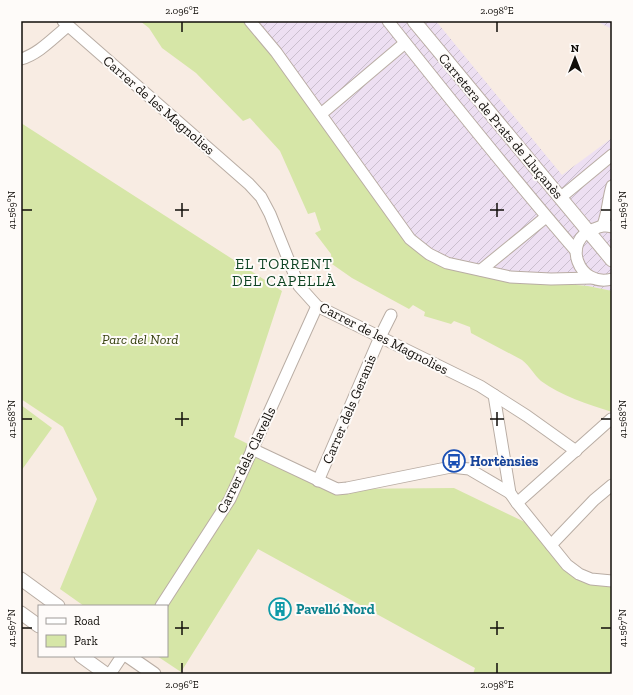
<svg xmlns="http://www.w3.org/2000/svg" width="633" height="695" viewBox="0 0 633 695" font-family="'Zilla Slab',serif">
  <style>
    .industrial { fill: url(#industrial-furrows) }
    .green { fill: #d6e6a7 }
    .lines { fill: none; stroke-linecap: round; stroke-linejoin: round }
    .minor-casing { stroke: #b9ada4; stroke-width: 13 }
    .tertiary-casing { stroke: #b9ada4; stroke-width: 15 }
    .minor { stroke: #fff; stroke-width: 11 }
    .tertiary { stroke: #fff; stroke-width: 13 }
    .ticks { fill: none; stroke: #110e0a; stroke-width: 1.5 }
    .labels { text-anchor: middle; stroke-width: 4; stroke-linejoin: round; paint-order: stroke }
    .street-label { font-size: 14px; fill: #110e0a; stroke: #fefbf9 }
    .park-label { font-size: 14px; font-style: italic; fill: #374110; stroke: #fefbf9 }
    .transit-label { font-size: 14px; font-weight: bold; fill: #164399; stroke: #fefbf9; text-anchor: start }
    .culture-label { font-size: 14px; font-weight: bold; fill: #0d838f; stroke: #fefbf9; text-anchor: start }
    .neighbourhood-label { font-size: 15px; letter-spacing: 1px; fill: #0e4322; stroke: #fefbf9 }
    .neatline { fill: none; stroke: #110e0a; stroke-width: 1.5 }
    .ticks-label { font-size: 10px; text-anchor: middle; fill: #110e0a }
  </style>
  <defs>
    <pattern id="industrial-furrows" width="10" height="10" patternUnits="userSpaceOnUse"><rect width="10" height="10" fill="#eddff2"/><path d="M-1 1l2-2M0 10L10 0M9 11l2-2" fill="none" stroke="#cabece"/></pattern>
  </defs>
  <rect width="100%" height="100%" fill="#f8ece3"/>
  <g class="industrial">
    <polygon points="250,21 436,21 562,175 612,138 612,291 588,286 565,284 447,263 410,239"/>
    <polygon points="596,21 612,21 612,29"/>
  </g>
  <g class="green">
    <path d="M 140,21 L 250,21 L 410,239 L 429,254 L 565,284 L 588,286 L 612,291 L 612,412 C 588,404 561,396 541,381 C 534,375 530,366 522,360 L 471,333 L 470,327 L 454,321 L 451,324 L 424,316 L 425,312 L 413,305 L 409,309 L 352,278 L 332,264 L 331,254 L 315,233 L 321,230 L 315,212 L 308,214 L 280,151 L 250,118 L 243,121 L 196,73 L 162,48 L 149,28 Z"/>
    <polygon points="21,123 282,291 234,437 337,489 454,488 537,528 584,576 612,578 612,674 473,674 475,668 258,549 181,672 157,656 167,656 167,606 84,606 60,589 97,499 63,427 21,399"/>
    <polygon points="21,405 52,428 21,471"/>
  </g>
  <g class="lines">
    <g class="minor-casing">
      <g id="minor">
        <polyline points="63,21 249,184 261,197 270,214 299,286 317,306 480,386 527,416 576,451"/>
        <polyline points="250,21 276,52 410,239 429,254 447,263 510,277 551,279 592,278"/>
        <path d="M 388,21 C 449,98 511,176 576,251"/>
        <path d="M 21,59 C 39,54 54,37 68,26"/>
        <polyline points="321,114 405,43"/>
        <polyline points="560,198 612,155"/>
        <path d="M 603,225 C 608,212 608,199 612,186"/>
        <path d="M 612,227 C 605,225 601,226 594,229 C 561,240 578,288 612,279"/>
        <polyline points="481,270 546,217"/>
        <polyline points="494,395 510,493 517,503 567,565 579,574 591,579 612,581"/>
        <polyline points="252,449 337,489 347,488 451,467 469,469 510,493"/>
        <polyline points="318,481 380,337 391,315"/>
        <polyline points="517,503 611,419"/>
        <polyline points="551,545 594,500 612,485"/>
        <polyline points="161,606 230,499 317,306"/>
        <polyline points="110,674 122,656"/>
      </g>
    </g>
    <g class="tertiary-casing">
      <g id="tertiary">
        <polyline points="414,21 612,260"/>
        <polyline points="21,579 58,606"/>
        <polyline points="21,613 39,626"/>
        <polyline points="81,656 106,674"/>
        <polyline points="128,656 154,674"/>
      </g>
    </g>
    <use href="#minor" class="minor"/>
    <use href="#tertiary" class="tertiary"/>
  </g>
  <path class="ticks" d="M 182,22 L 182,32M 497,22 L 497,32M 182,203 L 182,217M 497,203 L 497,217M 22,210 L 32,210M 175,210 L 189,210M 490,210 L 504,210M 601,210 L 611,210M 182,412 L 182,426M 497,412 L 497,426M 22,419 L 32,419M 175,419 L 189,419M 490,419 L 504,419M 601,419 L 611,419M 182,621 L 182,635M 497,621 L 497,635M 22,628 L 32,628M 175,628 L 189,628M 490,628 L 504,628M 601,628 L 611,628M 182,663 L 182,673M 497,663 L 497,673"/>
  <defs>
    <g id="bus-ring" transform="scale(1.15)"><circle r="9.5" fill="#fefbf9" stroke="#1a4fb4" stroke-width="1.5"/><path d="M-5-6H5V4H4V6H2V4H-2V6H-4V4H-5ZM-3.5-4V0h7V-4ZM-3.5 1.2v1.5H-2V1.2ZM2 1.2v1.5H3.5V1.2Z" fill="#1a4fb4"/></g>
    <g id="building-ring" transform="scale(1.15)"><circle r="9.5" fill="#fefbf9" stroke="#0f9aa8" stroke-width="1.5"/><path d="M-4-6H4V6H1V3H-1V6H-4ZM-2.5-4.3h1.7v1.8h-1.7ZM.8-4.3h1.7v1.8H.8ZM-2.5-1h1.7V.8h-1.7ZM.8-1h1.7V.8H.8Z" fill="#0f9aa8"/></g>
  </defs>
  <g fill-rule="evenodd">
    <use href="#bus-ring" x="454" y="461"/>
    <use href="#building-ring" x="280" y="609"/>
  </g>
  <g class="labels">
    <g class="street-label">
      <text transform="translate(159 105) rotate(41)" y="5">Carrer de les Magnolies</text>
      <text transform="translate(501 126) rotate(50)" y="5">Carretera de Prats de Lluçanès</text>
      <text transform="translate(384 338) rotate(27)" y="5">Carrer de les Magnolies</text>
      <text transform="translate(349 409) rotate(-67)" y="5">Carrer dels Geranis</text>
      <text transform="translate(246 460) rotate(-64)" y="5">Carrer dels Clavells</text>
    </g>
    <g class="park-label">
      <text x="140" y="344">Parc del Nord</text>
    </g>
    <g class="transit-label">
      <text x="470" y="466">Hortènsies</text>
    </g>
    <g class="culture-label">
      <text x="296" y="614">Pavelló Nord</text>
    </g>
    <g class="neighbourhood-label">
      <text x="284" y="269">EL TORRENT<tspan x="284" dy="17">DEL CAPELLÀ</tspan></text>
    </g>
  </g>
  <rect width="633" height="695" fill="none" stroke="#fefbf9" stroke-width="44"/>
  <rect x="38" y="605" width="130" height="52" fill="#fefbf9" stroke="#9f9c99"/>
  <rect x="46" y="618" width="20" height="6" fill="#ffffff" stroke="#9f9c99"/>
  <text x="74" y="625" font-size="12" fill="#110e0a">Road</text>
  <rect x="46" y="635" width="20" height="12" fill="#d6e6a7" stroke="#9f9c99"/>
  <text x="74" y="645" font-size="12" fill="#110e0a">Park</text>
  <g transform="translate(575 58)" stroke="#fefbf9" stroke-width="3" paint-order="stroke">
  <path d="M0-3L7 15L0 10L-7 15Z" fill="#110e0a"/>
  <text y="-6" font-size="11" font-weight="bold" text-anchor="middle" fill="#110e0a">N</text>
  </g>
  <rect x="22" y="22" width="589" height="651" class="neatline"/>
  <g class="ticks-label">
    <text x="182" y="14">2.096°E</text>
    <text x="497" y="14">2.098°E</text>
    <text transform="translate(11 210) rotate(-90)" y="4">41.569°N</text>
    <text transform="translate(622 210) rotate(-90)" y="4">41.569°N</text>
    <text transform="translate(11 419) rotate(-90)" y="4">41.568°N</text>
    <text transform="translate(622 419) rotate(-90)" y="4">41.568°N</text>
    <text transform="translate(11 628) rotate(-90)" y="4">41.567°N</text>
    <text transform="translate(622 628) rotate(-90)" y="4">41.567°N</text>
    <text x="182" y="688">2.096°E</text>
    <text x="497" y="688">2.098°E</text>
  </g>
</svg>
